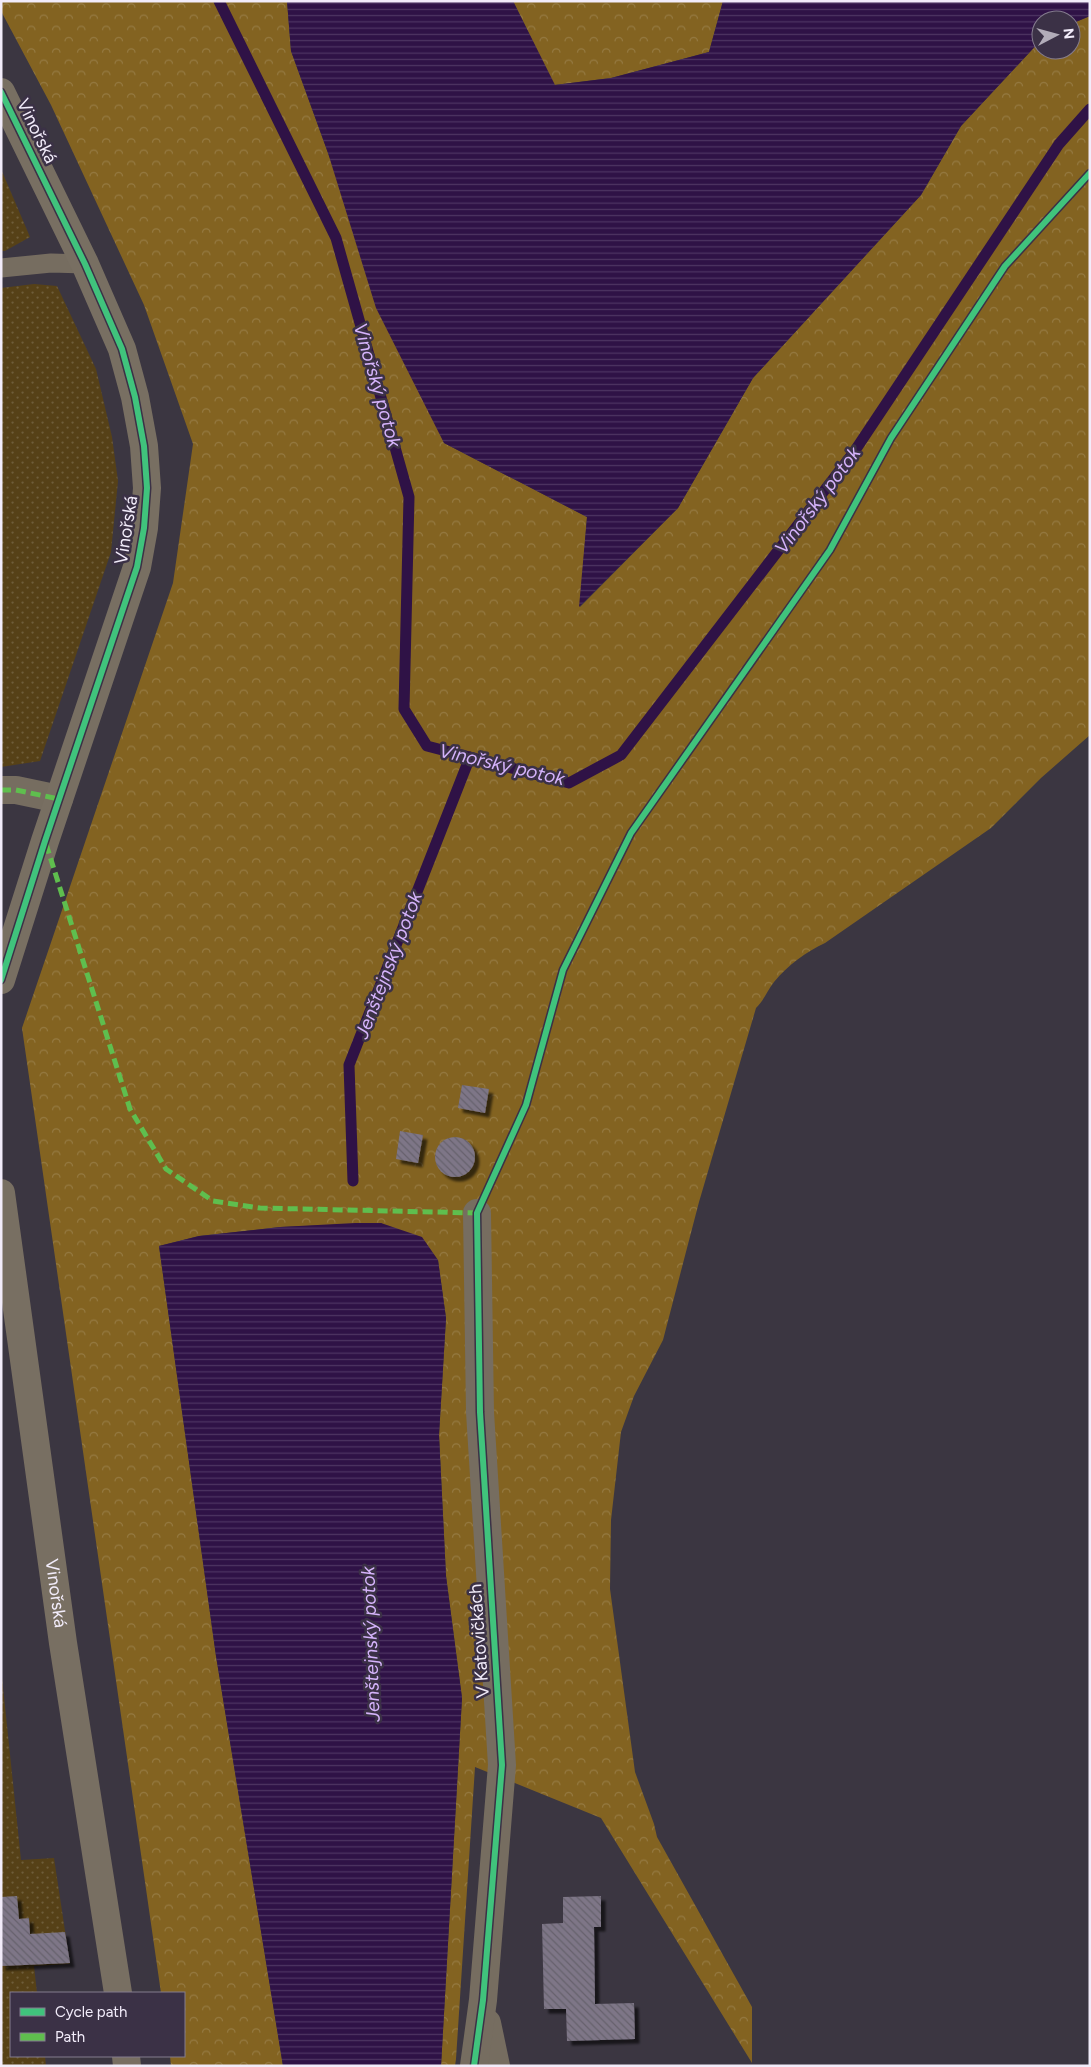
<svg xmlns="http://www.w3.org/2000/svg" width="1091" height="2067" viewBox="0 0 1091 2067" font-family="Figtree,sans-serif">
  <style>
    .forest { fill: url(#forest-crowns) }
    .park { fill: url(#park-dots) }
    .water { fill: url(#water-rules) }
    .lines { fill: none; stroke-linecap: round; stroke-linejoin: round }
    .stream { stroke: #2f1246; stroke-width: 11 }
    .building { fill: url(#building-back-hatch); filter: url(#shadow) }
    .lane { stroke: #766d60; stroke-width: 19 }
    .street { stroke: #766d60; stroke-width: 28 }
    .secondary { stroke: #786f62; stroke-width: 28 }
    .quiet { stroke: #5fbe4e; stroke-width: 5; stroke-dasharray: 10 5; stroke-linecap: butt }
    .cycleway-casing { stroke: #3b3146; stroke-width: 9 }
    .cycleway { stroke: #40c37c; stroke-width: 6 }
    .labels { text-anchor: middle; stroke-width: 5; stroke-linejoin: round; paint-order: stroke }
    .street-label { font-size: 18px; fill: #f2ecfa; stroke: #3b3146 }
    .water-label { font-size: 19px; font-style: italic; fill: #d5b3fb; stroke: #3b3146 }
  </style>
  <defs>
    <pattern id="forest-crowns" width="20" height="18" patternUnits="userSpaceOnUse" patternTransform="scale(1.25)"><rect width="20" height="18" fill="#836321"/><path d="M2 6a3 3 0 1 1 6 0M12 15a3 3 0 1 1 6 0" fill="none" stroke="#957a42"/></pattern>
    <pattern id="park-dots" width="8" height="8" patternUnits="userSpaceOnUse" patternTransform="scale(1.25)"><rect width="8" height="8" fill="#564117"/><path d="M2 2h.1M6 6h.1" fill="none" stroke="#6f5d3a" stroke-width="1.8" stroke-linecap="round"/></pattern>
    <pattern id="water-rules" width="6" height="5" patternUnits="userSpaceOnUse" patternTransform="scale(1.25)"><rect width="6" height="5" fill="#2f1246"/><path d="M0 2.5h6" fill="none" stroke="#4e3562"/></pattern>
    <pattern id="building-back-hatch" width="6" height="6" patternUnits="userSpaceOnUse" patternTransform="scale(1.25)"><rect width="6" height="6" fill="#7e7687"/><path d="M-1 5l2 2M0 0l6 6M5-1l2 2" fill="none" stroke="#66616c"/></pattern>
    <filter id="shadow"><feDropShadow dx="4.5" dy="4.5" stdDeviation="1" flood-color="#0009"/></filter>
  </defs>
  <rect width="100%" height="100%" fill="#3b3641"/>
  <g class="forest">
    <path d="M 1,1 L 287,1 L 291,51 L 328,153 L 444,443 L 587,517 L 580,607 L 678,508 L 753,378 L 921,195 L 961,126 L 1041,40 L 1041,50 L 1071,50 L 1071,24 L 1090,16 L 1090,735 L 1041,778 L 991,828 L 825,943 C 806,952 788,965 774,982 C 767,991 764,1000 756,1008 L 699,1202 L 663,1340 L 634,1396 L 621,1432 L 611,1520 L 610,1589 L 635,1772 L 654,1824 L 657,1837 L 752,2007 L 752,2063 L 601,1818 L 475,1767 L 456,2059 L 455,2066 L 441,2066 L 462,1698 L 446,1576 L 439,1435 L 446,1318 L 438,1260 L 381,1223 L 280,1227 L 199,1236 L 159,1246 L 216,1656 L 283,2066 L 171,2066 L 170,2056 L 184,2056 L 184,1993 L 161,1993 L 22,1028 L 173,583 L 193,444 L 144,305 L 51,105 L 1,11 Z"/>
    <polygon points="513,1 723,1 709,52 611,78 554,85"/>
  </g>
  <g class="park">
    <polygon points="1,169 30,237 5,251 1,251"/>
    <polygon points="34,284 57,286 96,369 112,437 118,481 111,552 40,761 1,767 1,288"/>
    <polygon points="1,1668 21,1860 54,1858 70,1964 34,1966 37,1993 11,1993 11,2056 45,2056 46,2066 1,2066"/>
  </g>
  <g class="water">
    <polygon points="287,1 513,1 555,85 611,78 709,52 723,1 1090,1 1090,16 1071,24 1071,20 1041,20 1041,40 961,126 921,195 753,378 678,508 579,607 587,517 444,443 376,308 328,153 291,51"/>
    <polygon points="355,1223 381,1223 422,1237 438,1260 446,1318 439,1435 446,1576 462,1698 441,2066 283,2066 216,1656 159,1246 199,1236 280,1227"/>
  </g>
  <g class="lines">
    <g class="stream">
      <polyline points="219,1 336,238 409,497 404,709 427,746 569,783 621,755 854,452 1059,144 1090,109"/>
      <polyline points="353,1181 349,1065 470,757"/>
    </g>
  </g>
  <g class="building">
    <polygon points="462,1085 489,1089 485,1113 458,1108"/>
    <polygon points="400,1131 423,1135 418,1163 396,1159"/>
    <circle cx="455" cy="1157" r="20"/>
    <polygon points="17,1896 19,1919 29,1918 30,1934 65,1932 70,1963 1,1966 1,1897"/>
    <polygon points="601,1896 601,1927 594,1927 595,2004 634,2003 635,2039 567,2041 566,2009 544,2009 542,1924 563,1923 563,1897"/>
  </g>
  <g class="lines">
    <polyline class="lane" points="1,268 51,263 85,264"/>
    <g class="street">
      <polyline points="1,790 16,790 59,799"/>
      <polyline points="487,2023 496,2066"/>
      <polyline points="474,2066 483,2000 502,1765 480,1412 477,1213"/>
    </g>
    <g class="secondary">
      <polyline points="1,92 85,264 122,349 135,397 144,446 147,488 144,528 137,567 45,841 1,980"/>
      <path id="s1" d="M 1,1193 L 63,1643 L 118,1993"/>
      <polyline points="126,2056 127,2066"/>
    </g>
    <g class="quiet">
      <polyline points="1,790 16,790 59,799"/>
      <polyline points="46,844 130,1109 166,1169 213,1201 260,1208 477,1213 479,1209"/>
    </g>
    <g class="cycleway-casing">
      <g id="cycleway">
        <polyline points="1,92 85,264 122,349 135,397 144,446 147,488 144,528 137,567 45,841 1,980"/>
        <polyline points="474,2066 483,2000 502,1765 480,1412 477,1213 526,1105 563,970 631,833 830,550 891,438 1005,266 1090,173"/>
      </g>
    </g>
    <use href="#cycleway" class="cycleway"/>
  </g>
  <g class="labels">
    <g class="street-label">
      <text transform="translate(37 131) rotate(64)" y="6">Vinořská</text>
      <text transform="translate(126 530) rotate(-81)" y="6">Vinořská</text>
      <text dy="6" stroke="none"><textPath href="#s1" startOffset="404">Vinořská</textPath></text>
      <text transform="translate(479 1641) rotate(-94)" y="6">V Katovičkách</text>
    </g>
    <g class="water-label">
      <text transform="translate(378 385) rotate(74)" y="7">Vinořský potok</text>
      <text transform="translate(817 500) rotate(-53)" y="7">Vinořský potok</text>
      <text transform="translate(502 764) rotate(13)" y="7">Vinořský potok</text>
      <text transform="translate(388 965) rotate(-69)" y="7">Jenštejnský potok</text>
      <text transform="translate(370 1644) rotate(-92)" y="7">Jenštejnský potok</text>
    </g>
  </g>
  <rect width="1091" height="2067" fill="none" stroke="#f2ecfa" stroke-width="5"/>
  <rect x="10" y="1992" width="175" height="65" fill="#3b3146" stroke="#847c8e"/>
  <rect x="20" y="2008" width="25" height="8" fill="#40c37c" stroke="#847c8e"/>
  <text x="55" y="2017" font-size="15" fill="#f2ecfa">Cycle path</text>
  <rect x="20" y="2033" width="25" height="8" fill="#5fbe4e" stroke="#847c8e"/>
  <text x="55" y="2042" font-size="15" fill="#f2ecfa">Path</text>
  <g transform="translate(1056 35) rotate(84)"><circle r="24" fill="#3b3146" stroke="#847c8e"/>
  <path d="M0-4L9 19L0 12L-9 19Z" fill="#b2acb9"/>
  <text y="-8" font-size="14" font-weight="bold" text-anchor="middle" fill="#f2ecfa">N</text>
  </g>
</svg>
